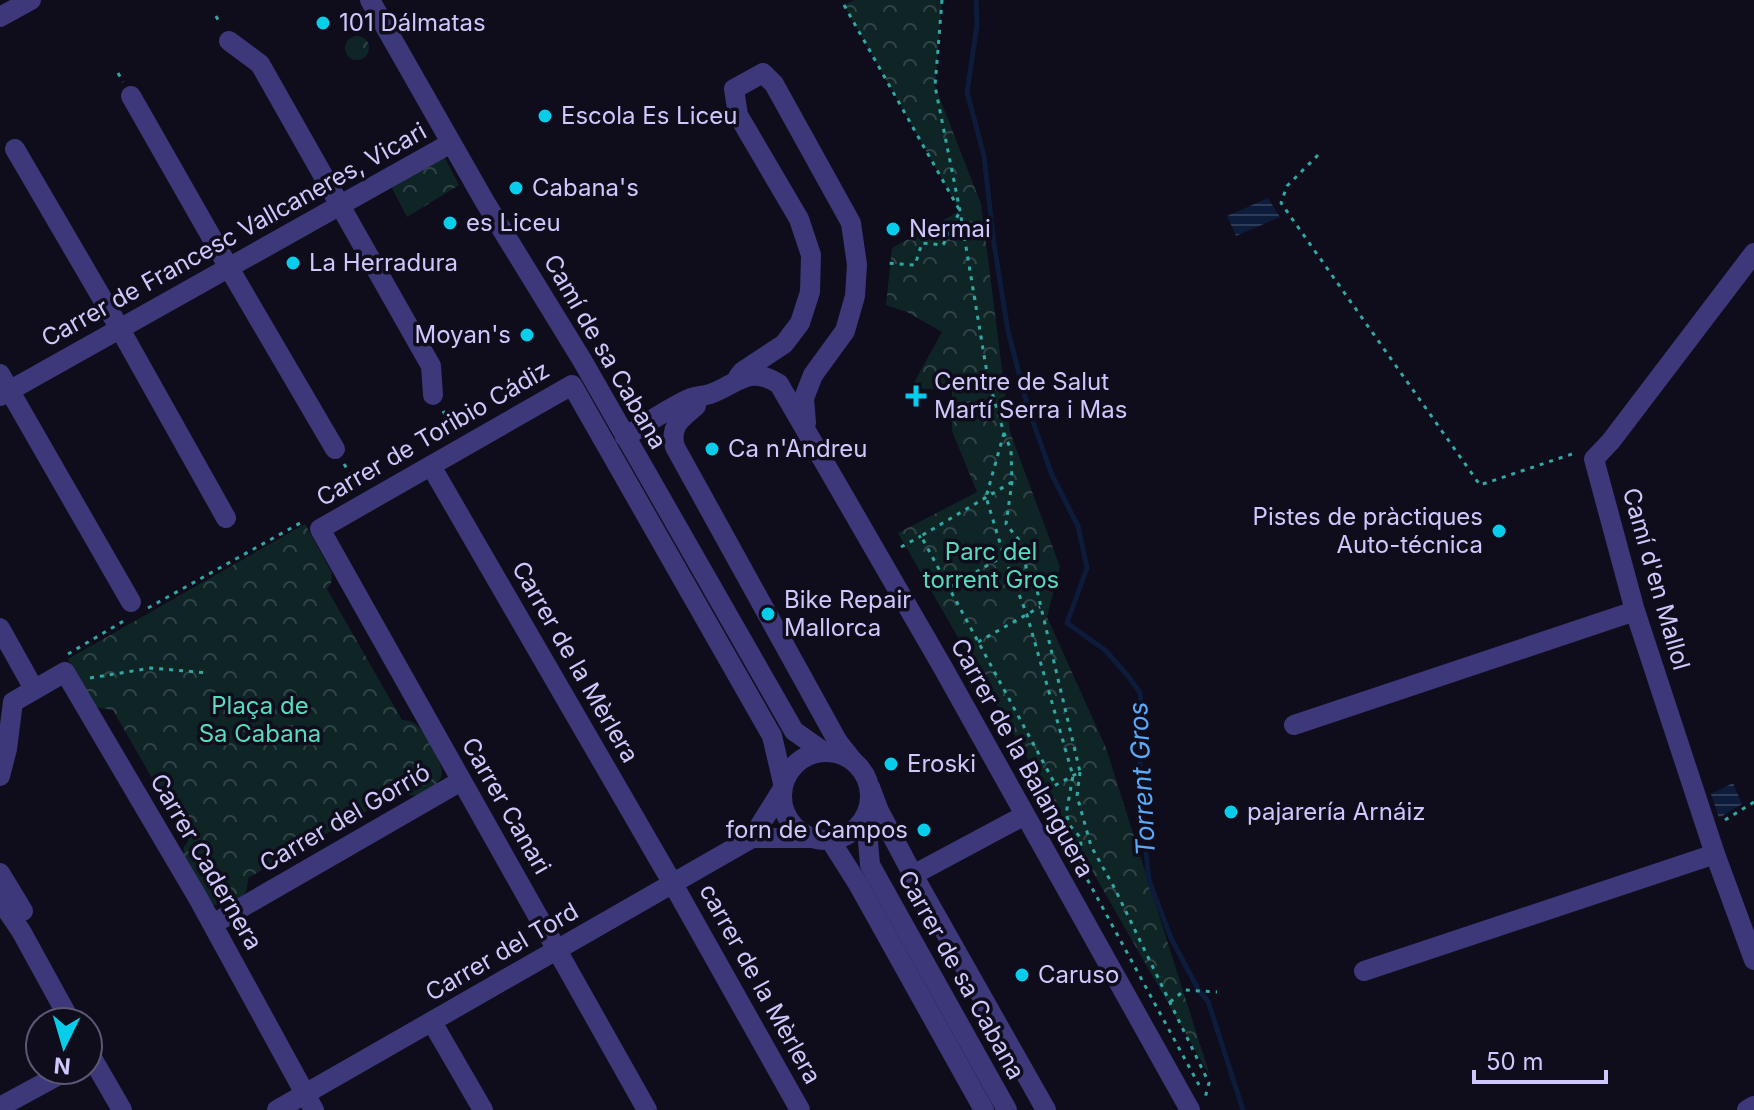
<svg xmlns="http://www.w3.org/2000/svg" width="1754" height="1110" viewBox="0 0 1754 1110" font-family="Inter,sans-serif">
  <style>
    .park { fill: url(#park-crowns) }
    .water { fill: url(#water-rules) }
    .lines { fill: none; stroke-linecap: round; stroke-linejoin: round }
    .stream { stroke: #0c1c3a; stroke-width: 5 }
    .path { stroke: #30a9a5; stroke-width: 3; stroke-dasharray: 4 6; stroke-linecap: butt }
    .street { stroke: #3c3879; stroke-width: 20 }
    .poi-dot { fill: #07cdea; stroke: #0f0c1b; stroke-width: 3 }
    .labels { text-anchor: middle; stroke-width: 7; stroke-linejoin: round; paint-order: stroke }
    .poi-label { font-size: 24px; fill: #cfc8fd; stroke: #0f0c1b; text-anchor: start }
    .street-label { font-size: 24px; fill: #cfc8fd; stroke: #0f0c1b }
    .park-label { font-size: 24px; fill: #57dabd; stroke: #0f0c1b }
    .water-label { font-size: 26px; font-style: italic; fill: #59abfa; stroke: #0f0c1b }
  </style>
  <defs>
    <pattern id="park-crowns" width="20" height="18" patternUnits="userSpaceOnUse" patternTransform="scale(2)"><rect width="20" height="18" fill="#0f2525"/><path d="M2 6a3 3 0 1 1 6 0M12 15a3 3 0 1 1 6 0" fill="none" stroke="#314346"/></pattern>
    <pattern id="water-rules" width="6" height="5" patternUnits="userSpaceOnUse" patternTransform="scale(2)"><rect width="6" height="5" fill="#0c1c3a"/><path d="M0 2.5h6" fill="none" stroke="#2e3c57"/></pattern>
  </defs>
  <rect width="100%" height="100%" fill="#0f0c1b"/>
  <g class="park">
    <polygon points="854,0 942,0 935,86 981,204 1010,432 1060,567 1047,617 1106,748 1210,1076 898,533 977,492 952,431 952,390 911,388 942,332 907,312 886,305 892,248 960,211 844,5"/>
    <circle cx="357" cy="48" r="12"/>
    <polygon points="444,156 459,185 407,217 391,186"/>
    <path d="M 305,524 L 332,573 L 331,583 L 327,589 L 402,720 C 405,720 411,721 414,723 C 422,727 443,764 442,773 C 441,782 433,787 426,791 C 416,797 412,797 402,791 L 248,878 C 248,881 247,888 246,891 C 240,904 221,907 210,904 L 183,856 L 184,847 L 188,841 L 113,710 L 99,708 L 94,704 L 68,659 Z"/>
  </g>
  <g class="water">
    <polygon points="1268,198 1280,217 1236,236 1227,216"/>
    <polygon points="1733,783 1742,804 1719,818 1711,794"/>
  </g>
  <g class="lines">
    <polyline class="stream" points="976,0 977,25 967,92 984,156 994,244 1008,331 1028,408 1052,475 1078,526 1087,568 1067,623 1105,650 1129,677 1140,693 1144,731 1138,780 1149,880 1171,938 1199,991 1208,1001 1243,1110"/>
    <g class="path">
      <polyline points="942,0 935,86 960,211 988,379 1004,433 1011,450 1012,482 1006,524 1023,545 1027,574 1036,586 1080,772 1035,796"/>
      <polyline points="844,5 960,211 943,245 922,243 915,265 885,263"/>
      <polyline points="216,16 220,24"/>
      <polyline points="118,73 123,82"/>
      <polyline points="1318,155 1287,186 1281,203 1480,485 1572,454 1575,455"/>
      <polyline points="443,411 455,433"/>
      <polyline points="1004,433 986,497 1004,556 1027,615 1073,776 1066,814 1071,827 1081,838 1080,866 1199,1085"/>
      <polyline points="344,464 357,485"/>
      <polyline points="1012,482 921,536 1055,784"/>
      <polyline points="901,547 921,536"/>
      <polyline points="950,587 1023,545"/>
      <polyline points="148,608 302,522"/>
      <polyline points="978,642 1040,607"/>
      <polyline points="68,654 127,619"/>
      <polyline points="90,678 151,668 209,673"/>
      <polyline points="1080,772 1077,796 1091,846 1115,889 1209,1083 1205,1098"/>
      <polyline points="1725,820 1754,802"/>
      <polyline points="1170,1002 1185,990 1217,992"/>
    </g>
    <g class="street">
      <polyline points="370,0 485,202 582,360 794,731 824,752"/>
      <polyline points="0,17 31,0"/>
      <polyline points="229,41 260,64 431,366 433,395"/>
      <polyline points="131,96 229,268 335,449"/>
      <polyline points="15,149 120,329 226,518"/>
      <polyline points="1754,253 1611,441 1594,459 1635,611 1715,854 1754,960"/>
      <polyline points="0,374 131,602"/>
      <polyline points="738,377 743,371 784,344 800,323 810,292 811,255 799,219 738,115 734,89 763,73 774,84 851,223 857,265 855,296 845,331 813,375 804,398 806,423"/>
      <polyline points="0,396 451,143"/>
      <path d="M 696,406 C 681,418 669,427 675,447 L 838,742 L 853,761"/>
      <path d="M 625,437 C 646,424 668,408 691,398 C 697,396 704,396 710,394 C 737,385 748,364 779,384 L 942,666 L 1190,1110"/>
      <polyline points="431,466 673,884 800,1110"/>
      <polyline points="0,628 34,689"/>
      <polyline points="1294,725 1635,611"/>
      <circle cx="826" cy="796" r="44"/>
      <polyline points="0,776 7,749 13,702 65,672 198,898 314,1110"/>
      <polyline points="870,787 879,811 913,875 1046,1110"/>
      <polyline points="866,818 870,865 1007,1110"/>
      <polyline points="752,838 811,838"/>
      <polyline points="834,846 858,884 984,1110"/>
      <polyline points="0,873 23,911"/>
      <polyline points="913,875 1025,815"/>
      <polyline points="0,900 21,931 71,1022"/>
      <polyline points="213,924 461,781"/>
      <polyline points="1364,971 1715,854"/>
      <polyline points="432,1022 483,1110"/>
      <polyline points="88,1051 122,1110"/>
      <polyline points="0,1107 68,1070"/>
      <polyline points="277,1110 752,838 782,790"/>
      <polyline points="647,1110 320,529 572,385 772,736 783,783"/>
      <polyline points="1747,1110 1754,1106"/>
    </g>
  </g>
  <g class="poi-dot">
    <circle cx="323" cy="23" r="8"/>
    <circle cx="545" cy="116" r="8"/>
    <circle cx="516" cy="188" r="8"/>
    <circle cx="450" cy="223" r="8"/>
    <circle cx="893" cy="229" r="8"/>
    <circle cx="293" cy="263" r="8"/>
    <circle cx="527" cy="335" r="8"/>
    <path d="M912 384h8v8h8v8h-8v8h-8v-8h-8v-8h8z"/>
    <circle cx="712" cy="449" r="8"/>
    <circle cx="1499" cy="531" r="8"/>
    <circle cx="768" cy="614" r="8"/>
    <circle cx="891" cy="764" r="8"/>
    <circle cx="1231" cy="812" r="8"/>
    <circle cx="924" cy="830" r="8"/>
    <circle cx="1022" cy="975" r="8"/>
  </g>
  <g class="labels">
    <g class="poi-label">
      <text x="339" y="31">101 Dálmatas</text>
      <text x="561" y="124">Escola Es Liceu</text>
      <text x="532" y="196">Cabana's</text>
      <text x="466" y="231">es Liceu</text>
      <text x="909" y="237">Nermai</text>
      <text x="309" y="271">La Herradura</text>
      <text x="511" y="343" text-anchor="end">Moyan's</text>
      <text x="934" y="390">Centre de Salut<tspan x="934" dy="28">Martí Serra i Mas</tspan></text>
      <text x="728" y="457">Ca n'Andreu</text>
      <text x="1483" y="525" text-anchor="end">Pistes de pràctiques<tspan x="1483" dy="28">Auto-técnica</tspan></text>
      <text x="784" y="608">Bike Repair<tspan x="784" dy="28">Mallorca</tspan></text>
      <text x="907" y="772">Eroski</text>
      <text x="1247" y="820">pajarería Arnáiz</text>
      <text x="908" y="838" text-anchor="end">forn de Campos</text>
      <text x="1038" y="983">Caruso</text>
    </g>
    <g class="street-label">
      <text transform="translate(234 235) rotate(-29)" y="8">Carrer de Francesc Vallcaneres, Vicari</text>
      <text transform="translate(605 352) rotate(60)" y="8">Camí de sa Cabana</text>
      <text transform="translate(433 434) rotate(-30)" y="8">Carrer de Toribio Cádiz</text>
      <text transform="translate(1656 579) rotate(74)" y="8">Camí d'en Mallol</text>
      <text transform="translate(575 662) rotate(60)" y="8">Carrer de la Mèrlera</text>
      <text transform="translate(1022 758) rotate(61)" y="8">Carrer de la Balanguera</text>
      <text transform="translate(506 806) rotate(60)" y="8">Carrer Canari</text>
      <text transform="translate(345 818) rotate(-30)" y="8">Carrer del Gorrió</text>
      <text transform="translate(206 862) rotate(60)" y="8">Carrer Cadernera</text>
      <text transform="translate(502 952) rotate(-30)" y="8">Carrer del Tord</text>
      <text transform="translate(961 975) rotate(61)" y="8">Carrer de sa Cabana</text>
      <text transform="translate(760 984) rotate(61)" y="8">carrer de la Mèrlera</text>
    </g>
    <g class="park-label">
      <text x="991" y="560">Parc del<tspan x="991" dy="28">torrent Gros</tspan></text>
      <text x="260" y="714">Plaça de<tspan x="260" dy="28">Sa Cabana</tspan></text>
    </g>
    <g class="water-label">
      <text transform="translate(1142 779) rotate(-93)" y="9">Torrent Gros</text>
    </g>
  </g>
  <g transform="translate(64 1046) rotate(185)"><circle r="38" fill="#0f0c1b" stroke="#5c5775" stroke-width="2"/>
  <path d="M0-6L14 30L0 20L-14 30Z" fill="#07cdea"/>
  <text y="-12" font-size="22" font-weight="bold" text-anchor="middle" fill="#cfc8fd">N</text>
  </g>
  <path d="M1474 1070v12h132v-12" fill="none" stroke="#cfc8fd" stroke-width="4"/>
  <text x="1486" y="1070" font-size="24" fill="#cfc8fd" stroke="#0f0c1b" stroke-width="6" paint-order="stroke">50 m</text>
</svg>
